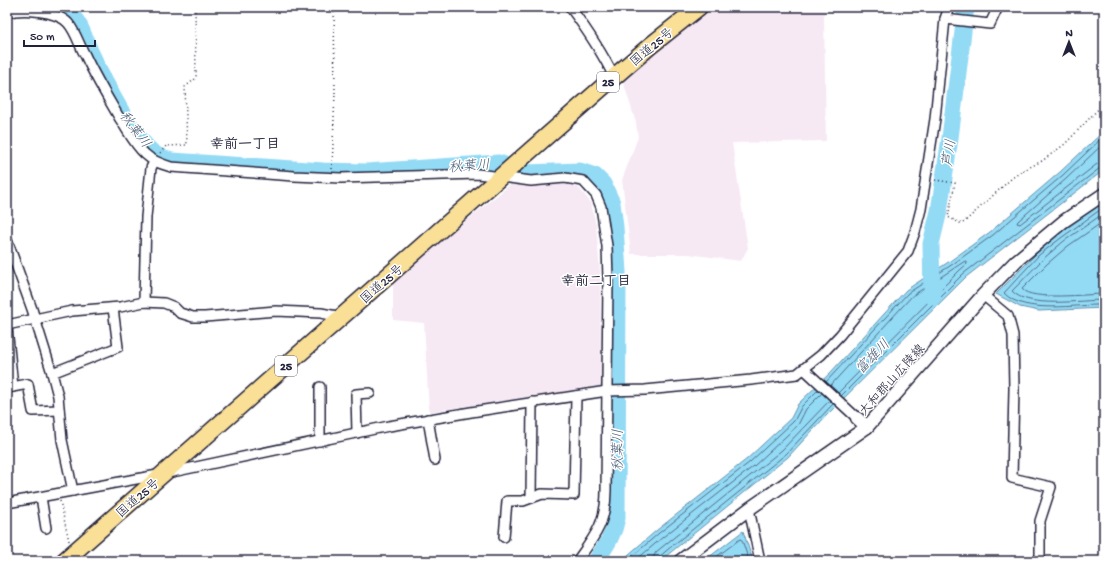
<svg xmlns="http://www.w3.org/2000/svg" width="1111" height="568" viewBox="0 0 1111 568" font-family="'Gochi Hand','Klee One',sans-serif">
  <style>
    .built { fill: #f6e9f4 }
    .water { fill: #93daf5; stroke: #6690ab }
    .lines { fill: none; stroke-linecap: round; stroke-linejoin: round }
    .shore { stroke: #4f6c85; stroke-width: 1 }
    .river { stroke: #93daf5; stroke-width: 17 }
    .street-casing { stroke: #22223b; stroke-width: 12 }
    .secondary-casing { stroke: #22223b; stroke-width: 15 }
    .highway-casing { stroke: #22223b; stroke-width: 19 }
    .path { stroke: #22223b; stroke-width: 1.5; stroke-dasharray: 1 3; stroke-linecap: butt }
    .street { stroke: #fff; stroke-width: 9 }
    .secondary { stroke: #fff; stroke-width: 12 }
    .highway { stroke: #fadf96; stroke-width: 16 }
    .labels { text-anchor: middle; stroke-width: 3; stroke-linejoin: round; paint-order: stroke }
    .shield { fill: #fff; stroke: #646476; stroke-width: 1 }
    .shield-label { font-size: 12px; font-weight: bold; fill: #22223b }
    .street-label { font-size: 13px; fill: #22223b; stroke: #fff }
    .water-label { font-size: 14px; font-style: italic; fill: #445973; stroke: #fff }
    .neighbourhood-label { font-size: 14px; font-weight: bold; fill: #22223b; stroke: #fff }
  </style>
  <rect width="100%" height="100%" fill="#fff"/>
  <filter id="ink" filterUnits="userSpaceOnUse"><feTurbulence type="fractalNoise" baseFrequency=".025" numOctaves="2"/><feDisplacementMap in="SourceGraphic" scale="8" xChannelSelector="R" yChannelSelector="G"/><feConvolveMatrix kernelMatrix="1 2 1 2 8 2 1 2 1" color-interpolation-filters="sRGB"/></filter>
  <g filter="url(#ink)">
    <g class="built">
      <polygon points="715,7 828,7 824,13 826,141 732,143 748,248 741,261 688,254 631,254 622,180 638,137 636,123 623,81 668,42"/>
      <polygon points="511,184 568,184 579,188 591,203 596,225 600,271 601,386 429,412 424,323 393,320 393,281"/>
    </g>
    <g class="water">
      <polygon points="1104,131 1104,170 966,277 826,416 788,457 660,561 621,561 657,530 747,459 791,418 798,404 831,372 906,290 950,261 990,232 1060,172"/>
      <polygon points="1104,202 1104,308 1039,311 1020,307 996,294 1037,253 1058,234"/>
      <polygon points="743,531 753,561 704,561"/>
    </g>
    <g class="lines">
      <g class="shore">
        <polyline points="1104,143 1066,179 1018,221 1017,223 1020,224 1097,164 1104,162"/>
        <path d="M 1104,207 L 1061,238 L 1039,255 L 1004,293 C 1024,315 1076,304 1104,305"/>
        <path d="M 1104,213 L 1064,241 L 1043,259 L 1012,291 C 1028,309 1081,300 1104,300"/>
        <path d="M 1104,221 L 1068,246 L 1047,264 L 1022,289 C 1031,301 1088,294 1104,294"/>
        <polyline points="826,382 908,293 953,264 993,235 1063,175 1104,136"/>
        <polyline points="830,386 912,296 965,261 967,262 967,264 960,270 838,393"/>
        <polyline points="841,396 963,274 1100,168 1104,167"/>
        <polyline points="627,561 659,533 750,462 794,421 802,406 818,390"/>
        <polyline points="635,561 663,537 754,466 798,425 806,409 822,393"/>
        <polyline points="653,561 654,556 656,552 782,450 830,400"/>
        <polyline points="658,561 659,557 672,546 786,454 833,404"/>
        <polyline points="711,561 740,539 742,540 749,561"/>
      </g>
      <g class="river">
        <path d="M 52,7 C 59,9 66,11 72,16 C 81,24 85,40 90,51 C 104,81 124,122 146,146 C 153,154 163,159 172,161 L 323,171 L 367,172 L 499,163 L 527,173 L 580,171 L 595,176 L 603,184 L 612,203 L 615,227 L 618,272 L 617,518 C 614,535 605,547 596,561"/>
        <polyline points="932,296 931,244 939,211 950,138 966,7"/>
      </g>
      <g class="street-casing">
        <g id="street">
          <path d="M 570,7 C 587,30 602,52 614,77"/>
          <path d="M 7,13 C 22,8 57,11 68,23 C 76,32 79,45 85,55 C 95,77 108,98 120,119 C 128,131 134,144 145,154 C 152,161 161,164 171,167 L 294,176 L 341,178 L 478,174 L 531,181 L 565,178 L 583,181 L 596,195 L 601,207 L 607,246 L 608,279 L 606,491 C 606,523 595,536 577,561"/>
          <polyline points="945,19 990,24 998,7"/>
          <polyline points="7,240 32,309 52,373 58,396 62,440 73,491"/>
          <polyline points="983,295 1008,316 1013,335 1014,389 1012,478 1051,487 1040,521 1040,561"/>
          <polyline points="144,302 146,217 151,168 154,162"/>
          <polyline points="7,325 72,311 120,307 144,302 164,303 174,307 180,313 193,317 205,317 276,311 321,313 342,317"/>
          <polyline points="7,327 13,387"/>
          <polyline points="804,369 857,418"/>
          <polyline points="52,373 118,347 113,308"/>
          <polyline points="320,387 320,441"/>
          <polyline points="7,388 28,384 33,411 59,410"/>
          <polyline points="428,419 435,460"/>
          <polyline points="357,433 356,394 370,393"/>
          <polyline points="41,497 46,528"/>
          <polyline points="531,498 532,402"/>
          <polyline points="7,503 163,474 389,426 471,412 607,391 645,390 751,380 797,374 821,355 840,335 895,267 908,251 915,232 921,209 935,119 945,19 949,7"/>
          <polyline points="749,509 760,561"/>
          <polyline points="504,537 507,501 523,501 542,494 574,495 576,396"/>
        </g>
      </g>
      <g class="secondary-casing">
        <g id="secondary">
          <polyline points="857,418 867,427"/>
          <polyline points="680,561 749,509 867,427 983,295 1016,261 1064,221 1104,194"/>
        </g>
      </g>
      <g class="highway-casing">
        <polyline id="highway" points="64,561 614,77 650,46 699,7"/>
      </g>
      <g class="path">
        <polyline points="160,153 166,146 187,145 185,87 195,79 196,76 195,7"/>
        <polyline points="332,169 335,93 334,7"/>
        <polyline points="935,180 955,183 948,217 962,224 1012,178 1022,171 1042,161 1065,144 1104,103"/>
        <polyline points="60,501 69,541"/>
      </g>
      <use href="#street" class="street"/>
      <use href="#secondary" class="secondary"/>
      <use href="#highway" class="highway"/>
    </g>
  </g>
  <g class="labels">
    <g class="shield">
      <rect x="597" y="72" width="22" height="20" rx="3"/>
      <rect x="275" y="356" width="22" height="20" rx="3"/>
    </g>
    <g class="shield-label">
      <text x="608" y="86">25</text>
      <text x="286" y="370">25</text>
    </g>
    <g class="street-label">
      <text transform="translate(651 46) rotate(-40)" y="5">国道25号</text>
      <text transform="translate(381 283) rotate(-41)" y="5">国道25号</text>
      <text transform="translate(891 379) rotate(-48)" y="5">大和郡山広陵線</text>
      <text transform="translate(137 497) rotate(-41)" y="5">国道25号</text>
    </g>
    <g class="water-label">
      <text transform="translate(136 129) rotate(53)" y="5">秋葉川</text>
      <text transform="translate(948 153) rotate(-82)" y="5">芦川</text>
      <text transform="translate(469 165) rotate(-4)" y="5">秋葉川</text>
      <text transform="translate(872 356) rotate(-46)" y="5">富雄川</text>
      <text transform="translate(617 450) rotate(-90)" y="5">秋葉川</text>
    </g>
    <g class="neighbourhood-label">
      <text x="245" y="148">幸前一丁目</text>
      <text x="596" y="285">幸前二丁目</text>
    </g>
  </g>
  <rect width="1111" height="568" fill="none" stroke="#fff" stroke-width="24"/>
  <rect x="12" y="12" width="1087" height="544" fill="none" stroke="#22223b" stroke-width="1.5" filter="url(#ink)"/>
  <g transform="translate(1069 42)" stroke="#ffffff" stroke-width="3" paint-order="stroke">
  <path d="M0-3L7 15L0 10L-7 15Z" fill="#22223b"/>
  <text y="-6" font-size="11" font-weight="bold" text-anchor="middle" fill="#22223b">N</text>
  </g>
  <path d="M24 40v6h71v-6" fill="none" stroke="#22223b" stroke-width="2"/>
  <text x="30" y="40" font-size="12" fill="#22223b" stroke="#ffffff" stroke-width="3" paint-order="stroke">50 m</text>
</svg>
